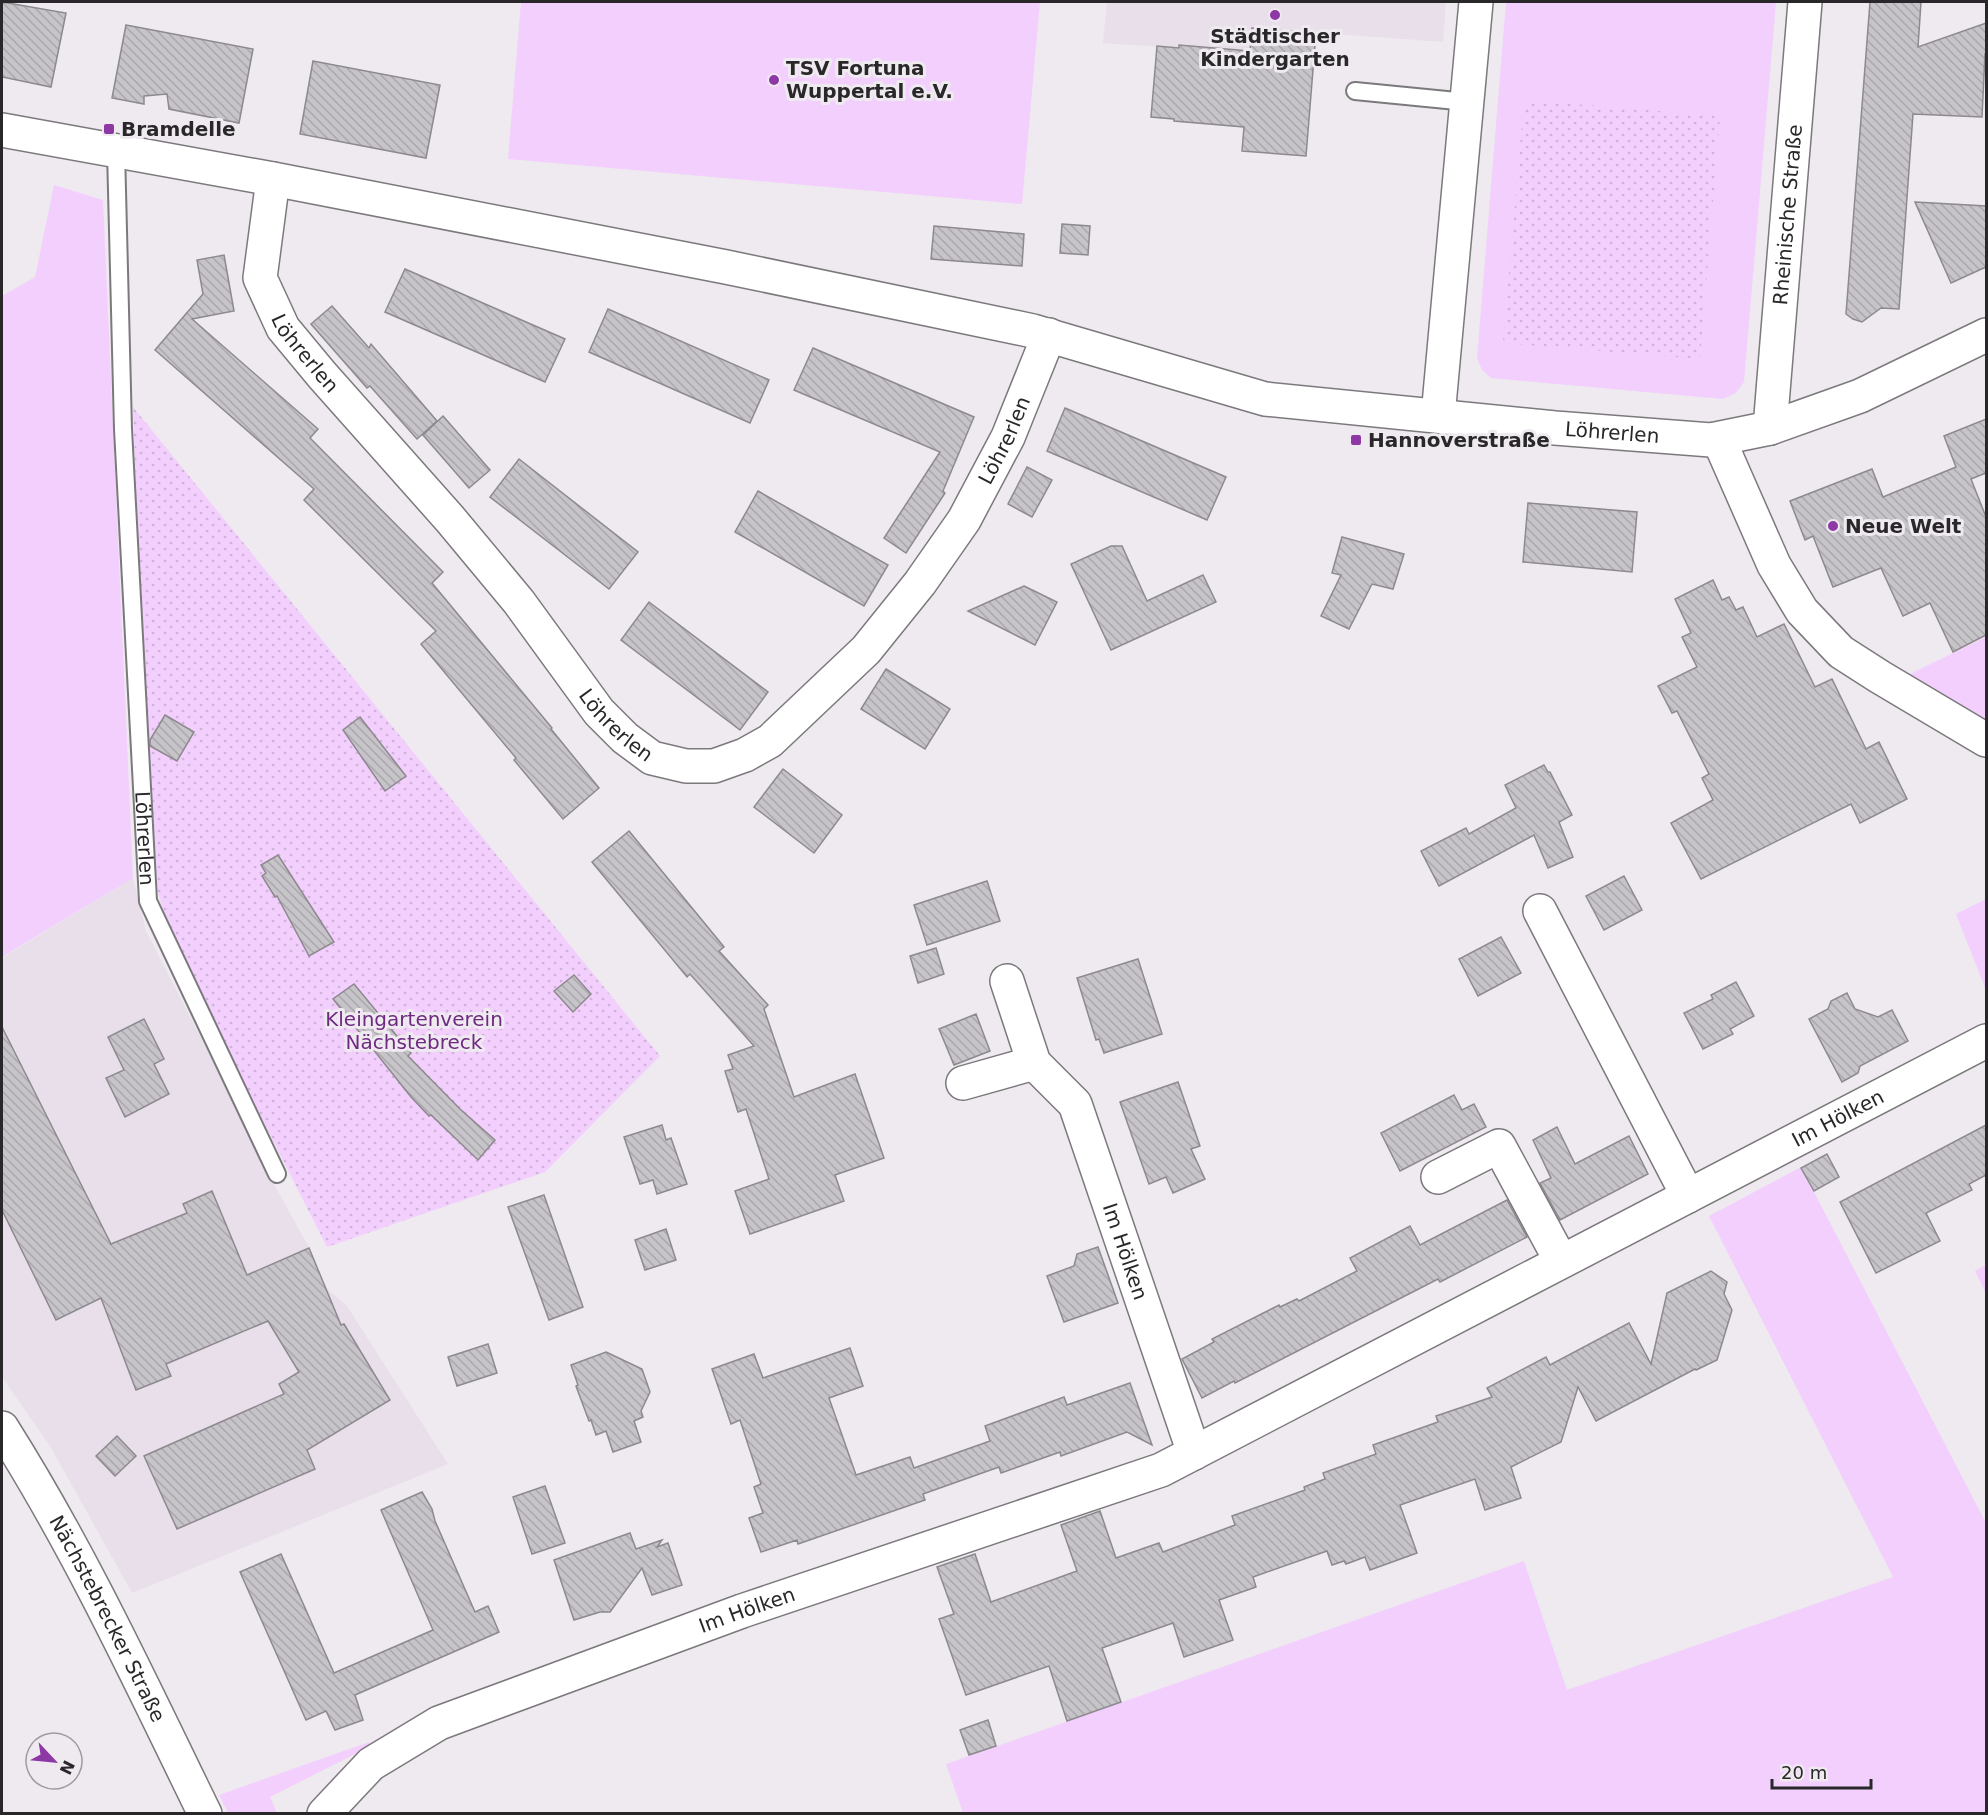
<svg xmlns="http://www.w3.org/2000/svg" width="1988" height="1815" viewBox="0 0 1988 1815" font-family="'DejaVu Sans',sans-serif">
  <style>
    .built { fill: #e8dfeb }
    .grass { fill: #f3cffe }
    .park { fill: url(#park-dots) }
    .building { fill: url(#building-back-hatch); stroke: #8d898e; stroke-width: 1.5 }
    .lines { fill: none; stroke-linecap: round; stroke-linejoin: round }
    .service-casing { stroke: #7c797d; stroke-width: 20 }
    .minor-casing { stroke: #7c797d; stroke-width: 36 }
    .secondary-casing { stroke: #7c797d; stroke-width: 36 }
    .service { stroke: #fff; stroke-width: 16 }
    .minor { stroke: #fff; stroke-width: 33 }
    .secondary { stroke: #fff; stroke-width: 33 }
    .poi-dot { fill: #8d38a5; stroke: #eeeaef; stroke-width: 2 }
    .labels { text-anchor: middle; stroke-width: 6; stroke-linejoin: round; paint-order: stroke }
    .poi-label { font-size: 20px; font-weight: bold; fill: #292729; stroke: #eeeaef; text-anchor: start }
    .street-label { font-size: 20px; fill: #292729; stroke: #eeeaef }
    .park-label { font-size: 20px; fill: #6f2983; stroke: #eeeaef }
  </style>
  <defs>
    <pattern id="park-dots" width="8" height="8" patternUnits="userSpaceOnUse" patternTransform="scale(1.5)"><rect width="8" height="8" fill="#f3cffe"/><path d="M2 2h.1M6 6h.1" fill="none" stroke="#d0b2da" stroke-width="1.8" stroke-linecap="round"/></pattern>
    <pattern id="building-back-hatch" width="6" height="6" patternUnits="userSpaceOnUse" patternTransform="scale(1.5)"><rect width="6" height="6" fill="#c7c4c9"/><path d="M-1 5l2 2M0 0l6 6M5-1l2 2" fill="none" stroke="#aba8ad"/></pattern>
  </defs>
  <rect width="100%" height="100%" fill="#eeeaef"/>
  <g class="built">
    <polygon points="1107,2 1446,2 1443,42 1253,28 1251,53 1103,43"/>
    <polygon points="133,878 146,931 227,1088 270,1177 308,1246 325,1287 347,1306 448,1464 132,1593 50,1446 2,1377 2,958"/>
  </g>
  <g class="grass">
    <polygon points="521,2 1040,2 1022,204 508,159"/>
    <polygon points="1506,2 1776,2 1744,382 1736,393 1723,399 1491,378 1482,370 1477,358"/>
    <polygon points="54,185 103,200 133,878 2,957 2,296 35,277"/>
    <polygon points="1986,637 1986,725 1908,675"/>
    <polygon points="1986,899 1986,990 1956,914"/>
    <polygon points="1801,1167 1986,1523 1986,1813 963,1813 946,1764 1524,1561 1567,1690 1893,1577 1709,1216"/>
    <polygon points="1986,1265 1986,1293 1975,1271"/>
    <polygon points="369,1742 371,1746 270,1797 277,1813 228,1813 219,1795"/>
  </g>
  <g class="park">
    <polygon points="1524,100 1720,116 1700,359 1503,343"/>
    <polygon points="133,407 660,1056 545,1172 327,1247 170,938 157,888 148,831"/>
  </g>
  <g class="building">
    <polygon points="2,2 66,13 51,87 2,77"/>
    <polygon points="1870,2 1921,2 1918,47 1986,23 1986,54 1985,54 1982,117 1913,114 1899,309 1881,308 1862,322 1853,319 1846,314"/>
    <polygon points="126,25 253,49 239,123 169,109 167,94 144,96 144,104 112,98"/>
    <polygon points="1252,28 1316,33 1306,156 1242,151 1244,127 1174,121 1174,119 1151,117 1157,46 1179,48 1179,45 1250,51"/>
    <polygon points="313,61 440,85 426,158 300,134"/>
    <polygon points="1915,202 1986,206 1986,267 1951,283"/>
    <polygon points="1062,224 1090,226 1088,255 1060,253"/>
    <polygon points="934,226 1024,234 1022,266 931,259"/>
    <polygon points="224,255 234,311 192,319 318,429 310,438 443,572 432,583 552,728 551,729 599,788 563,819 514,760 516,758 421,644 436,631 304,500 314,489 155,350 203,294 197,260"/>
    <polygon points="405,269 565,339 545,382 385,312"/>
    <polygon points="332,306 369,348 371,344 437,421 417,439 370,386 367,388 311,324"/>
    <polygon points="608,309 769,380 750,423 589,352"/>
    <polygon points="813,348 974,417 943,491 945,493 906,553 884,538 940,452 794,390"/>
    <polygon points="1065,408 1226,477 1207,520 1047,451"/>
    <polygon points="443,416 490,470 469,488 423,435"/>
    <polygon points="1986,419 1986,473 1971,479 1986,517 1986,635 1953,652 1930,603 1903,616 1881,568 1833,587 1813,536 1805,540 1790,501 1872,469 1883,497 1956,467 1944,436"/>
    <polygon points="519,459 638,552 609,589 490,497"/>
    <polygon points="1027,467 1052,480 1032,517 1008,504"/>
    <polygon points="758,491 888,565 864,606 735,532"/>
    <polygon points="1528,503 1637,512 1632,572 1523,562"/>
    <polygon points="1342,537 1404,554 1393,589 1372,584 1349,629 1321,616 1341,575 1332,573"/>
    <polygon points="1111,546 1122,546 1147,601 1203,575 1216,602 1111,650 1071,564"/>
    <polygon points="1713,580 1722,600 1729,597 1736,610 1743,607 1757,637 1784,624 1815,687 1832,679 1866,749 1879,742 1907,799 1860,823 1851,804 1701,879 1671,823 1713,800 1702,778 1709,774 1677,711 1672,713 1658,686 1697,667 1682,637 1691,633 1675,599"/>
    <polygon points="1024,586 1057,602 1035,645 968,611"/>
    <polygon points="649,602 768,692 740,730 621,640"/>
    <polygon points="886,669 950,709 925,749 861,709"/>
    <polygon points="165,715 194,732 177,761 150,746 150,740"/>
    <polygon points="360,717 406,776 385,791 343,730"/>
    <polygon points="1544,765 1548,772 1550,772 1572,815 1559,822 1573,857 1548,868 1534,835 1439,886 1421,851 1466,828 1469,834 1516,808 1505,785"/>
    <polygon points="783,769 842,815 814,853 754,807"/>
    <polygon points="629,831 724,947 719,951 768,1005 764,1009 794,1097 855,1074 884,1158 835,1175 844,1201 750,1234 735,1191 769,1179 746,1109 738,1112 725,1071 733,1069 728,1055 754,1046 690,974 687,977 592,862"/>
    <polygon points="278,855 334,942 309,956 277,896 275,897 262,876 266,873 261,865"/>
    <polygon points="1624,876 1642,910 1604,930 1586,896"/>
    <polygon points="987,881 1000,921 927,945 914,905"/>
    <polygon points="1501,937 1521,973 1478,996 1459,959"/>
    <polygon points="936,948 944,974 918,983 910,956"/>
    <polygon points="1138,959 1162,1034 1104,1053 1099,1039 1096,1040 1077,978"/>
    <polygon points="574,975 591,994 573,1012 554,991"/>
    <polygon points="1736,982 1754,1016 1730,1029 1733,1034 1703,1049 1684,1013 1713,999 1711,995"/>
    <polygon points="354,984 411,1053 408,1056 460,1109 495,1140 478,1160 431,1115 429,1116 411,1097 333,999"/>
    <polygon points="1847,993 1855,1009 1878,1017 1892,1010 1908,1041 1860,1066 1858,1073 1842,1082 1809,1019 1828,1009 1831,1001"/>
    <polygon points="976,1014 990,1051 954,1065 939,1029"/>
    <polygon points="144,1019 164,1059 154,1064 169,1094 125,1117 106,1078 124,1070 108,1037"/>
    <polygon points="2,1027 111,1244 187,1213 183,1204 212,1191 247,1275 309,1248 341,1325 344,1324 390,1400 307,1450 315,1469 177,1529 144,1456 284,1394 279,1384 299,1372 268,1321 166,1364 171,1376 136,1390 101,1298 56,1320 2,1210"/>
    <polygon points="1178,1082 1200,1146 1191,1149 1205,1179 1173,1193 1166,1177 1149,1184 1120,1102"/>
    <polygon points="1454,1095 1462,1110 1474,1104 1486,1127 1400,1171 1381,1133"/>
    <polygon points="662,1125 666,1140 671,1138 687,1184 657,1194 653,1180 640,1184 624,1137"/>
    <polygon points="1986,1125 1986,1175 1969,1184 1972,1190 1926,1213 1940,1241 1876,1273 1840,1202"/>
    <polygon points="1557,1127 1575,1164 1629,1136 1648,1174 1560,1220 1540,1183 1551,1178 1533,1140"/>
    <polygon points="1827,1154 1839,1177 1814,1191 1801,1168"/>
    <polygon points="544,1195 583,1307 549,1320 508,1207"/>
    <polygon points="1507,1200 1527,1237 1440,1282 1438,1279 1235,1383 1234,1381 1202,1398 1182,1359 1214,1342 1212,1339 1279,1305 1280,1307 1297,1299 1299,1301 1357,1271 1350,1258 1410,1226 1420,1245"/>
    <polygon points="666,1229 676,1260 645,1270 635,1240"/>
    <polygon points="1098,1247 1118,1303 1064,1322 1047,1276 1074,1266 1077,1254"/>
    <polygon points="1711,1271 1727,1282 1724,1294 1732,1310 1717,1360 1696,1370 1695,1369 1596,1421 1578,1387 1561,1442 1511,1467 1521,1498 1485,1510 1475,1479 1400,1505 1417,1553 1370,1570 1365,1557 1346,1564 1344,1561 1332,1565 1327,1551 1253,1577 1256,1587 1219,1600 1233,1640 1184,1657 1173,1623 1102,1648 1121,1702 1067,1721 1049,1666 966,1695 939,1619 954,1614 937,1567 975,1554 991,1602 1077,1571 1061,1525 1100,1511 1116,1558 1159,1543 1163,1552 1235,1525 1232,1516 1305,1490 1304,1487 1325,1479 1323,1473 1376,1454 1373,1445 1438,1422 1436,1416 1492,1397 1487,1388 1546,1357 1550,1365 1629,1323 1651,1364 1667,1293"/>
    <polygon points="488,1344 497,1373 457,1386 448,1357"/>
    <polygon points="850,1348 863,1386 829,1398 856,1475 910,1457 914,1468 990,1441 985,1426 1064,1397 1067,1405 1130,1383 1152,1445 1127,1432 1061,1456 1060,1452 1001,1473 999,1467 923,1494 925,1500 798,1544 797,1540 761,1552 749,1518 763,1513 754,1487 761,1484 740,1420 731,1424 712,1369 754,1354 763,1378"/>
    <polygon points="606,1352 642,1369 650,1392 641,1411 643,1417 634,1421 641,1442 613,1452 606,1431 596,1435 591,1420 589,1421 576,1386 578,1385 571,1365"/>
    <polygon points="117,1436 136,1456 115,1476 96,1456"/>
    <polygon points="545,1486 565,1543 532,1554 513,1497"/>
    <polygon points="422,1492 432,1509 435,1521 475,1612 488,1606 499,1632 355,1695 363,1720 335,1730 326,1711 306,1720 240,1572 281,1554 334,1673 433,1630 381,1510"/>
    <polygon points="630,1533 636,1549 662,1540 657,1547 668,1543 682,1585 652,1595 642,1568 610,1612 600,1612 574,1620 554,1560"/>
    <polygon points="988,1720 996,1746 969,1755 960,1730"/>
  </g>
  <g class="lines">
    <g class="service-casing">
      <g id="service">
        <polyline points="1355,91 1467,102"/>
        <path id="s1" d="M 116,151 L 123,429 L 148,901 L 277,1174"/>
      </g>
    </g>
    <g class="minor-casing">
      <g id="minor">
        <path id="s2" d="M 2,130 L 273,179 L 726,267 L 1033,331 L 1265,399 L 1555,428 L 1711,440 L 1770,428 L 1860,396 L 1986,335"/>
        <path id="s3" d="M 273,179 L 260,278 L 283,328 L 322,375 L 450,519 L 519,602 L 599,712 L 625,738 L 652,758 L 686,766 L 714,766 L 745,755 L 770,741 L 866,650 L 920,583 L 964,520 L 1008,437 L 1049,335"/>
        <polyline points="1438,416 1476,2"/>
        <path id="s4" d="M 1770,428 L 1805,2"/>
        <polyline points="1719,440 1774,565 1802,611 1841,652 1880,677 1986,740"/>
        <polyline points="1540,911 1688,1196"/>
        <path id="s5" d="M 1007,981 L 1034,1063 L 1075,1104 L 1194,1453"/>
        <polyline points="963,1083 1034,1063"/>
        <polyline points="1438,1177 1499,1146 1561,1261"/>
        <path id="s6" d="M 324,1814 L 371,1764 L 439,1723 L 742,1611 L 1161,1470 L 1986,1041"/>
      </g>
    </g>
    <g class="secondary-casing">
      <g id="secondary">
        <path id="s7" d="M 2,1428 C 80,1551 141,1683 205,1814"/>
      </g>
    </g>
    <use href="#service" class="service"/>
    <use href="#minor" class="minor"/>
    <use href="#secondary" class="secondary"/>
  </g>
  <g class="poi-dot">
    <circle cx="1275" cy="15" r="6"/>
    <circle cx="774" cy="80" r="6"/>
    <rect x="103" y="123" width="12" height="12" rx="3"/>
    <rect x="1350" y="434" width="12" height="12" rx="3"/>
    <circle cx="1833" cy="526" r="6"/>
  </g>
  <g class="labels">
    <g class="poi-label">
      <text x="1275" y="43" text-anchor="middle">Städtischer<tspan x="1275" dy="23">Kindergarten</tspan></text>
      <text x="786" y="75">TSV Fortuna<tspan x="786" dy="23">Wuppertal e.V.</tspan></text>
      <text x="121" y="136">Bramdelle</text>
      <text x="1368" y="447">Hannoverstraße</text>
      <text x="1845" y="533">Neue Welt</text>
    </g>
    <g class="street-label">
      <text dy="7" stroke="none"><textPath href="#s4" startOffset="214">Rheinische Straße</textPath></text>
      <text dy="7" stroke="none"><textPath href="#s3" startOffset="188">Löhrerlen</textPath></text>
      <text dy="7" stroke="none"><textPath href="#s2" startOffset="1641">Löhrerlen</textPath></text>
      <text dy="7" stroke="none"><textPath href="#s3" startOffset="1232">Löhrerlen</textPath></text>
      <text dy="7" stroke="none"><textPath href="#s3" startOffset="674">Löhrerlen</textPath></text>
      <text dy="7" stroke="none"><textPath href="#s1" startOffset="688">Löhrerlen</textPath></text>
      <text dy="7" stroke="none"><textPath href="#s6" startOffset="1676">Im Hölken</textPath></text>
      <text dy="7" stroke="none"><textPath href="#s5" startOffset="300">Im Hölken</textPath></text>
      <text dy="7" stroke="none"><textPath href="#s6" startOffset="476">Im Hölken</textPath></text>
      <text dy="7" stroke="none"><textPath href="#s7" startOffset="218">Nächstebrecker Straße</textPath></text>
    </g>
    <g class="park-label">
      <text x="414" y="1026">Kleingartenverein<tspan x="414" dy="23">Nächstebreck</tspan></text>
    </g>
  </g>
  <rect width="1988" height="1815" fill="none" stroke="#292729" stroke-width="6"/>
  <g transform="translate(54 1761) rotate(116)"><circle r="28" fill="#eeeaef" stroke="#9f9ca0" stroke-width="1.5"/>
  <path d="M0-4.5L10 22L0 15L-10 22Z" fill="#8d38a5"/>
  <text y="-9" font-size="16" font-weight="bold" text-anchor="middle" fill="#292729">N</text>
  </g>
  <path d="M1772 1779v9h99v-9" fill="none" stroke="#292729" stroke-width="3"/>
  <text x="1781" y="1779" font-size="18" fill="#292729" stroke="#eeeaef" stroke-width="4.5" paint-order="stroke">20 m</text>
</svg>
